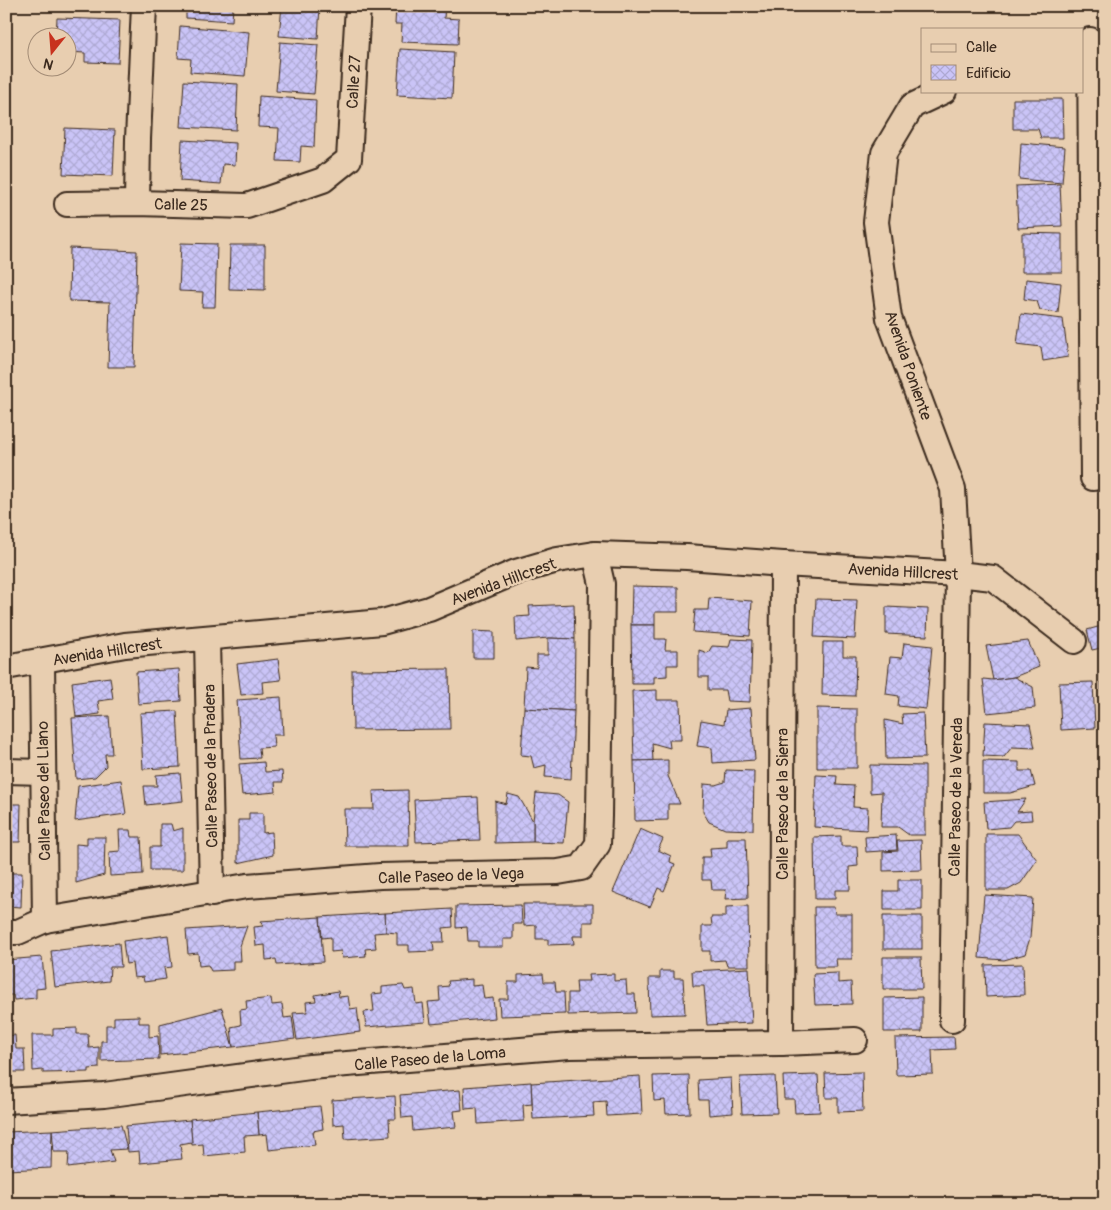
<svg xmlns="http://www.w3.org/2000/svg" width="1111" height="1210" viewBox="0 0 1111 1210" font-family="Pangolin,sans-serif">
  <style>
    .building { fill: url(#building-cross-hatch); stroke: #3b2a1e }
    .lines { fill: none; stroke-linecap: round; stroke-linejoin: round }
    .minor-casing { stroke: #3b2a1e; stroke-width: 28 }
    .minor { stroke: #e8ceb0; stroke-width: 24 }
    .labels { text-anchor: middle; stroke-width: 5; stroke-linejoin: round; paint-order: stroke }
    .street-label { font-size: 16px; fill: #3b2a1e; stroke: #e8ceb0 }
  </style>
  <defs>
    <pattern id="building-cross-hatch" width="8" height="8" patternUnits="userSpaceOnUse" patternTransform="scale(1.25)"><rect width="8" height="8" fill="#cac4f7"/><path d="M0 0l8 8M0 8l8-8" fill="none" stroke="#aea9d3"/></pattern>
  </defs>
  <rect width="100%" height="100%" fill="#e8ceb0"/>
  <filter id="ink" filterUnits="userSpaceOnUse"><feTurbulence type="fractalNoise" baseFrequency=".02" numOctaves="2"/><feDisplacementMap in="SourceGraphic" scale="10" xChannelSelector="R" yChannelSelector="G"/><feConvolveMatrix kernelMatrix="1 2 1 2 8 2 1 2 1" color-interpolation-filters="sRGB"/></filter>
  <g filter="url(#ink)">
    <g class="building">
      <polygon points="186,6 233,6 232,21 186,18"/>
      <polygon points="282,6 320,6 318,39 279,36"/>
      <polygon points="396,6 445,6 444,18 459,19 458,44 401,42 402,24 395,24"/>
      <polygon points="57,18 120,20 118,63 85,62 85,53 68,52 68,38 56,38"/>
      <polygon points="180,26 249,32 245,76 190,72 191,59 178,58"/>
      <polygon points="280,42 318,45 314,94 276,91"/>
      <polygon points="400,49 454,52 452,98 397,95"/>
      <polygon points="184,81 238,84 236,130 181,127"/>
      <polygon points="259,96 316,100 314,147 301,146 300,162 277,161 279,128 258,127"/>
      <polygon points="1013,99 1062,99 1063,138 1041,138 1038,129 1013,129"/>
      <polygon points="65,128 115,130 113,176 63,174"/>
      <polygon points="182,140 236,143 235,165 223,164 221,184 180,181"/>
      <polygon points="1021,143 1065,147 1062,183 1019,179"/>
      <polygon points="1060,184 1062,226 1018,228 1016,186"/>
      <polygon points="1022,233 1062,234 1062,272 1022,272"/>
      <polygon points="181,243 217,244 215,307 202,307 203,292 179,291"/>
      <polygon points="230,245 265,245 265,290 229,289"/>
      <polygon points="70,248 137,251 134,367 108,367 110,302 69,301"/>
      <polygon points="1026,279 1061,283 1058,313 1040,310 1037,301 1024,299"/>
      <polygon points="1021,314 1063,319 1068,357 1043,361 1041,347 1017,344"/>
      <polygon points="632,586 678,587 678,612 655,612 655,625 631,625"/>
      <polygon points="709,598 752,601 750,636 693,632 695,610 708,610"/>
      <polygon points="816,599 857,600 855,639 814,637"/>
      <polygon points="574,604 575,639 548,638 516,641 515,617 530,616 529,606"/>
      <polygon points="886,607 928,609 927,636 886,634"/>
      <polygon points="631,625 655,625 655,639 666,639 665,650 678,650 678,665 667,665 667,676 654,677 654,684 632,684"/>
      <polygon points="1105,625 1105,647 1092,650 1087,630"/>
      <polygon points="473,631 494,632 494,658 473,658"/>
      <polygon points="548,638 575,639 574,711 524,708 526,667 537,668 537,655 548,655"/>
      <polygon points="731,639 752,640 750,702 727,701 725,690 708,690 708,677 699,677 699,650 708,653 712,646 729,647"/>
      <polygon points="1028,641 1039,667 1014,677 993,680 986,646"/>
      <polygon points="823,642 843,642 843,656 856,656 855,696 822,695"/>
      <polygon points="904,643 932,646 926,709 898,706 899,696 886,694 890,657 902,658"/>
      <polygon points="278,659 281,680 262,682 263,693 241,695 237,664"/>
      <polygon points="179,669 181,701 138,704 136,672"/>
      <polygon points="449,669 450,729 353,730 352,670"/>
      <polygon points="1105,672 1105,698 1101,696 1100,673"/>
      <polygon points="110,677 113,699 98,701 100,714 76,717 72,682"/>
      <polygon points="1014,677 1033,687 1035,708 987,713 983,679 993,680"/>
      <polygon points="1093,682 1095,728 1061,730 1059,683"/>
      <polygon points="657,690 657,700 680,700 681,740 669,740 670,748 652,743 653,761 634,761 632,691"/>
      <polygon points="281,697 283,735 273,735 274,747 259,748 260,758 241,759 237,700"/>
      <polygon points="524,708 574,711 571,779 545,777 546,765 534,768 531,756 521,755"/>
      <polygon points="751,708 755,760 713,763 712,748 697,746 701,720 724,724 726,710"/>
      <polygon points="817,708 857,709 857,768 817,768"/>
      <polygon points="177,711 180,767 143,769 140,713"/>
      <polygon points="923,713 925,758 886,759 885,720 903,724 902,714"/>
      <polygon points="109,716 112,754 105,754 106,766 95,777 76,779 72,718"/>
      <polygon points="985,722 1030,724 1035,748 1012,747 1004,757 983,756"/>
      <polygon points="668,760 668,776 680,804 668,804 668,820 635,821 634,761"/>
      <polygon points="983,761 1019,762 1019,771 1031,771 1035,786 1010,793 983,793"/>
      <polygon points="264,762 265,772 282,771 283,782 275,782 276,792 242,795 239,764"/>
      <polygon points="870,765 925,766 925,835 909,835 898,827 881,827 882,792 870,793"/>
      <polygon points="726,770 754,771 753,830 725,829 709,822 703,812 704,784 715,785 725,782"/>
      <polygon points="180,773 183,801 146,805 144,786 157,786 156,775"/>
      <polygon points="816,775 837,776 836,785 854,786 853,807 868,808 867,830 814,827"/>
      <polygon points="121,780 126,814 75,821 78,786"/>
      <polygon points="408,790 409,846 345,846 344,809 374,809 373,791"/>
      <polygon points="536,793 558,795 568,802 564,843 533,842 533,821"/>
      <polygon points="508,794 519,797 533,821 533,842 495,843 495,801 506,804"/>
      <polygon points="478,797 480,840 416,842 414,800"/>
      <polygon points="1026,799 1017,812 1031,811 1032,820 1014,821 1009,827 986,829 984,802"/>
      <polygon points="6,804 21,804 20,842 6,842"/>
      <polygon points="249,813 263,813 263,833 272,832 273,855 238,863 238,820 249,820"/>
      <polygon points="160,824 171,824 173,831 183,828 183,870 150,870 150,847 160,847"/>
      <polygon points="640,829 663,839 658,850 671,856 670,862 675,864 664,891 658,888 650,907 613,892"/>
      <polygon points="119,830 130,830 131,837 141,837 143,874 110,876 109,852 120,851"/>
      <polygon points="986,834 1018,834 1037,860 1021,883 1008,890 986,890"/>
      <polygon points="896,835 897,850 866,852 865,837"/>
      <polygon points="841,836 841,846 857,846 858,866 849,867 850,890 835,890 835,899 815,899 814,837"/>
      <polygon points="87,837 105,837 104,875 76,883 76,844 87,845"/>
      <polygon points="727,838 746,838 748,898 725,899 726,890 712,890 711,880 702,880 702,857 711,857 710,848 727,847"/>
      <polygon points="921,840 922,870 883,871 883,852 898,851 897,841"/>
      <polygon points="6,873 22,873 21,907 6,906"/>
      <polygon points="898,880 922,880 922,910 884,910 884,891 898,891"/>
      <polygon points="984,895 1033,898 1030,938 1025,954 1004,960 979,958"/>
      <polygon points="523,904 593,904 593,922 583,922 583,936 573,936 574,944 548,945 548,939 536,939 536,925 524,926"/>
      <polygon points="521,905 522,924 513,924 513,939 503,939 503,947 478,947 478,941 468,941 467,927 456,928 456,906"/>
      <polygon points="748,906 749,966 727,966 725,960 710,961 710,951 702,951 702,926 712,926 711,917 726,917 726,907"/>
      <polygon points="814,907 834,907 835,914 852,914 852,959 836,959 837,967 815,967"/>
      <polygon points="452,909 453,927 443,928 444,942 433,942 434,951 409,952 409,945 397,945 397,933 386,932 385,913"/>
      <polygon points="385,913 386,932 374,933 376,948 365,949 366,956 342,958 341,951 331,952 331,937 322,938 320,917"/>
      <rect x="883" y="916" width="39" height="33"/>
      <polygon points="320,917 323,962 277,965 276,959 266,960 265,945 256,946 254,927 263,926 260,921"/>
      <polygon points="247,926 240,946 241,961 233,961 233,970 211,971 208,965 199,966 198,953 188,954 186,930"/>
      <polygon points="168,935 172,967 164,968 166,979 144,982 143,977 134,978 132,963 126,964 123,941"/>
      <polygon points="119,943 121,967 110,967 109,981 55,987 51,951"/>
      <polygon points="42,957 45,988 36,989 36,998 14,1000 13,995 6,995 6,960"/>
      <polygon points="883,957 921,957 922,989 883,989"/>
      <polygon points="1023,964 1024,995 986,997 985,965"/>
      <polygon points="749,968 752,1023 707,1025 704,986 693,986 692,971"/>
      <polygon points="660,971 674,971 674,978 683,978 685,1014 650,1015 649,978 660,978"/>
      <polygon points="838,973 838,983 851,982 852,1004 815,1005 813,974"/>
      <polygon points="543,974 544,982 555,982 556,992 564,992 565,1014 500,1016 499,999 508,999 508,982 518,982 518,975"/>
      <polygon points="614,974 614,981 626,980 627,994 635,994 636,1013 568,1015 568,993 577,993 576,981 589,981 588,975"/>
      <polygon points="472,979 472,986 482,985 484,999 493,998 495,1018 431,1024 428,1002 440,1001 439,987 449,986 448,981"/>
      <polygon points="403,985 405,990 414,989 416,1004 423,1003 425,1022 366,1027 364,1012 374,1011 372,994 382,993 382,987"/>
      <polygon points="338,991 339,997 348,996 350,1009 357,1008 360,1032 297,1040 293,1013 307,1012 306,1002 316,1001 315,995"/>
      <polygon points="922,997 922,1032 884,1032 884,998"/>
      <polygon points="271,998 272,1005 282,1004 284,1018 292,1017 295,1039 233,1047 231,1027 241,1025 240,1010 247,1009 246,1001"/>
      <polygon points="222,1008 233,1047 160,1055 160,1024"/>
      <polygon points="139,1016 139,1023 149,1023 149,1037 158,1036 159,1059 101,1061 101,1041 106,1041 106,1025 114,1025 114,1017"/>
      <polygon points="77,1028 77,1034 88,1034 89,1048 99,1047 99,1068 89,1069 89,1072 43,1073 43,1070 33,1071 32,1035 53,1035 53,1029"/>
      <polygon points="15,1035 16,1049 24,1049 25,1072 6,1072 6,1036"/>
      <polygon points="954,1037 955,1049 932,1050 933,1074 896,1075 895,1038"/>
      <polygon points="862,1072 863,1111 838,1112 838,1098 826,1098 825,1073"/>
      <polygon points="689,1075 690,1113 666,1114 665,1100 654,1101 653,1076"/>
      <polygon points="818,1075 820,1112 795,1113 794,1099 784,1099 783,1076"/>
      <polygon points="640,1076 642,1114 607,1116 606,1101 593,1102 594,1116 533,1119 531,1083"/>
      <polygon points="775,1076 777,1113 742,1114 740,1077"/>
      <polygon points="731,1078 733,1113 709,1115 708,1100 699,1100 698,1080"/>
      <polygon points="531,1082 532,1104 523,1105 524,1121 478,1124 477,1108 465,1109 464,1087"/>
      <polygon points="460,1090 462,1110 454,1111 456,1127 413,1131 412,1117 402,1118 400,1095"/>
      <polygon points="395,1096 396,1119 389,1119 390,1136 345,1139 344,1124 333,1125 332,1100"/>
      <polygon points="320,1106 323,1129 313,1131 315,1145 269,1150 267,1134 259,1135 257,1112"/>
      <polygon points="257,1112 259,1135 244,1136 245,1152 204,1156 203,1144 192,1145 190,1119"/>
      <polygon points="190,1120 192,1142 180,1144 182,1159 140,1163 139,1151 128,1152 126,1126"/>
      <polygon points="121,1125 127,1149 110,1150 114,1162 68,1168 69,1152 54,1152 52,1130"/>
      <polygon points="52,1130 51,1168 6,1170 6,1132"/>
    </g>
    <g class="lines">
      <g class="minor-casing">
        <g id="minor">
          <polyline points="1090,40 1093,478"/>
          <polyline points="944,91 912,106 884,153 876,222 889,318 953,489 958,574 952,1020"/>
          <polyline points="137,203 138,139 144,6"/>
          <polyline points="67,204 137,203 247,206 323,180 349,159 358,6"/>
          <polyline points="207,638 212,894"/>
          <polyline points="42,661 45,920"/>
          <polyline points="6,667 125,645 382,622 429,609 516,572 557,560 595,554 687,557 783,564 958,574 993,578 1074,641"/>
          <polyline points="6,771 43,772"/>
          <polyline points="6,932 18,932 45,920 247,886 380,876 558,872 581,868 598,844 599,816 602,584 595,554"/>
          <polyline points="781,1043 783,564"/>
          <polyline points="6,1101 104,1095 310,1067 569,1046 781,1043 855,1040"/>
        </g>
      </g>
      <use href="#minor" class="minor"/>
    </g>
  </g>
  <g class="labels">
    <g class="street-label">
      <text transform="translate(353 82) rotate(-87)" y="6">Calle 27</text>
      <text transform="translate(181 204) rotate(1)" y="6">Calle 25</text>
      <text transform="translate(909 365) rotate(71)" y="6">Avenida Poniente</text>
      <text transform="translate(903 571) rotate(3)" y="6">Avenida Hillcrest</text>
      <text transform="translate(503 581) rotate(-20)" y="6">Avenida Hillcrest</text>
      <text transform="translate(107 651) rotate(-9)" y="6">Avenida Hillcrest</text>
      <text transform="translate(210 766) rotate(-91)" y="6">Calle Paseo de la Pradera</text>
      <text transform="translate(43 791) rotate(-91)" y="6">Calle Paseo del Llano</text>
      <text transform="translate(955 797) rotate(-89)" y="6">Calle Paseo de la Vereda</text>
      <text transform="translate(782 804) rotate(-90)" y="6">Calle Paseo de la Sierra</text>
      <text transform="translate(451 875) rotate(-2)" y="6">Calle Paseo de la Vega</text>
      <text transform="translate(430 1058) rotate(-5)" y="6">Calle Paseo de la Loma</text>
    </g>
  </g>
  <rect width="1111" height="1210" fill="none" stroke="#e8ceb0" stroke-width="25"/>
  <rect x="12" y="12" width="1086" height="1185" fill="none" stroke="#3b2a1e" stroke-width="2" filter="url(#ink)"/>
  <rect x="921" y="28" width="162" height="65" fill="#e8ceb0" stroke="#a38c76"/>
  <rect x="931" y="44" width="25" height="8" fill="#e8ceb0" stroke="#a38c76"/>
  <text x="966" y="52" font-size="15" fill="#3b2a1e">Calle</text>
  <rect x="931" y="65" width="25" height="15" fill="url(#building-cross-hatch)" stroke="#a38c76"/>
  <text x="966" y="78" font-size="15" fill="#3b2a1e">Edificio</text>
  <g transform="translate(52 52) rotate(197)"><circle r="24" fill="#e8ceb0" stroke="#a38c76"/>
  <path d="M0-4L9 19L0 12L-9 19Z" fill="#c8321e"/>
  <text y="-8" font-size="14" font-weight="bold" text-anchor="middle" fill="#3b2a1e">N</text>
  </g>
</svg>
